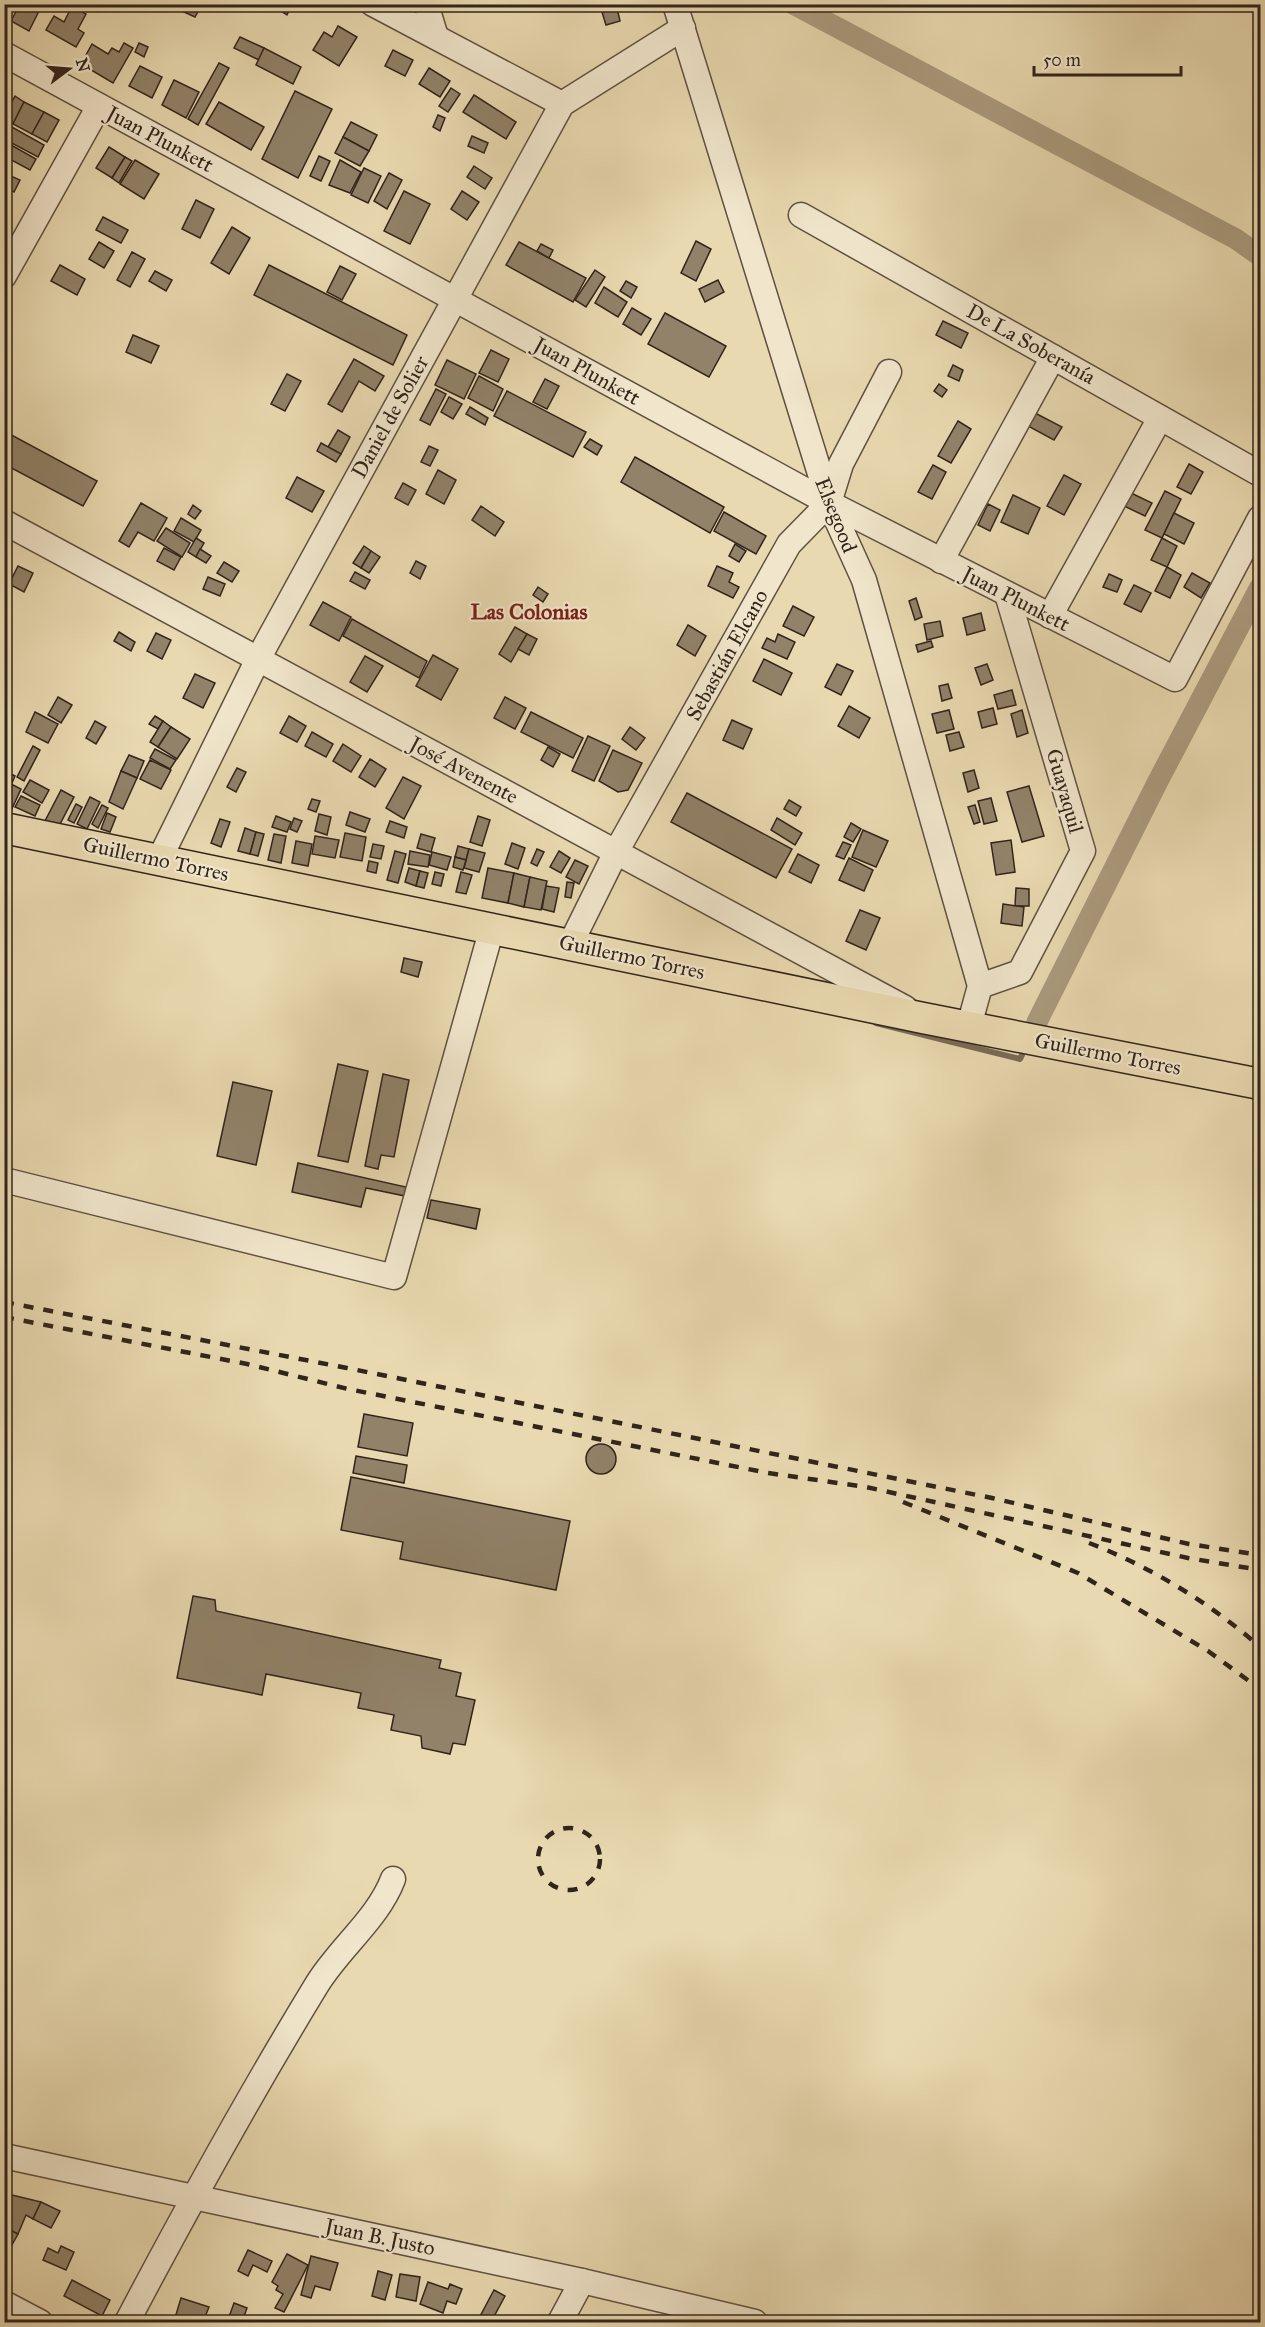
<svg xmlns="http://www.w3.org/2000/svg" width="1265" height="2327" viewBox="0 0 1265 2327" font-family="'IM FELL Great Primer',serif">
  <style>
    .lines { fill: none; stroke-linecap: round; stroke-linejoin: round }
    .stream { stroke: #7a6b57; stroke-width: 6 }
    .canal { stroke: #aa9b7e; stroke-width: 21 }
    .building { fill: #918269; stroke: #31241c; stroke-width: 1.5 }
    .minor-casing { stroke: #5f5141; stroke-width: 27 }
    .major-casing { stroke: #31241c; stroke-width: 33 }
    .minor { stroke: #f1e6cc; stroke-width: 24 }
    .major { stroke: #e9d9b0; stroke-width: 30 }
    .rail { stroke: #31241c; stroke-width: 4.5; stroke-dasharray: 10 10; stroke-linecap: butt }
    .labels { text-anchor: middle; stroke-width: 4.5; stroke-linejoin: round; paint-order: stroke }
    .street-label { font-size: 21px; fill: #31241c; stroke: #f1e6cc }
    .neighbourhood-label { font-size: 22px; font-weight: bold; fill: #7a1f14; stroke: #f1e6cc }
  </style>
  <rect width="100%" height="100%" fill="#e9d9b0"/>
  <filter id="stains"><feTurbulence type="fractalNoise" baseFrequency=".00333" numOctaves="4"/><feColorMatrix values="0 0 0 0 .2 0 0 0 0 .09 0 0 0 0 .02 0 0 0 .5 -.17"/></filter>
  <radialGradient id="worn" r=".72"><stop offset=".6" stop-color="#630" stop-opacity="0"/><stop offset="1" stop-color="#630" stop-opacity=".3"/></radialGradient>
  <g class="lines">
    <polyline class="stream" points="876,1023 1020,1059 1022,1055"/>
    <g class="canal">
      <polyline points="793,4 1236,239 1260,256"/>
      <polyline points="1037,1022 1157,783 1260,587"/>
    </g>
  </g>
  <g class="building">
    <polygon points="4,4 15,4 8,20 4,18"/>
    <polygon points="20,4 37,4 41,7 29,31 11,21"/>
    <polygon points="185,4 202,4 195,17 182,11"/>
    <polygon points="270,4 292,4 287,15"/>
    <polygon points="72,6 86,14 78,29 84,33 76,47 46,30 54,16 64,22"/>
    <polygon points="617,8 620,21 606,25 602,12"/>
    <polygon points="338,26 357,37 339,66 313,50 324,32 332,37"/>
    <polygon points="240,37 264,48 259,60 234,48"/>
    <polygon points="124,43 133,48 113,83 81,64 92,44 108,54 112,48 119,52"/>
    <polygon points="139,43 148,47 144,57 135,52"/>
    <polygon points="264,48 301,67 293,84 256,65"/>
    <polygon points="393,50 413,60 405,76 385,66"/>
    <polygon points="219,63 229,68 198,125 188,119"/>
    <polygon points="140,66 162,77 152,98 129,86"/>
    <polygon points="429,68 450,81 440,97 419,84"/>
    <polygon points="174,80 199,92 186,118 162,105"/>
    <polygon points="451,88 460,94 448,112 439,106"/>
    <polygon points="295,91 332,109 298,178 262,159"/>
    <polygon points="474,95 516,122 506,139 463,112"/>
    <polygon points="15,96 24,102 13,124 4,120 4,115"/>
    <polygon points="24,102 44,112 32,134 13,124"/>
    <polygon points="219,102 264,127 251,150 206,124"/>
    <polygon points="44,112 59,120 47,142 32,134"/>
    <polygon points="438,115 445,118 440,131 433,127"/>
    <polygon points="351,122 377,135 369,151 343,137"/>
    <polygon points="10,126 44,145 38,157 4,139"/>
    <polygon points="472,136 488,143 484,153 468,146"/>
    <polygon points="343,137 369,151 360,166 335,153"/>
    <polygon points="4,141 36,159 30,170 4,156"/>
    <polygon points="109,147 125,157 112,178 96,168"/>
    <polygon points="319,156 330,161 321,181 310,176"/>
    <polygon points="125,157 132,161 119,183 112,178"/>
    <polygon points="135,160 159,174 144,199 120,184"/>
    <polygon points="340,160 361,172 350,193 329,185"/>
    <polygon points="474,166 492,178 485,189 467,177"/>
    <polygon points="364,168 381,176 368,203 351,195"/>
    <polygon points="4,173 20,180 14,192 4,187"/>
    <polygon points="389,173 402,180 387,209 374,201"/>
    <polygon points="404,191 430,204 410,244 384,231"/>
    <polygon points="462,191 479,202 467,220 451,209"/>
    <polygon points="196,200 214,209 200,238 182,229"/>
    <polygon points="103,217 128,230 121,243 96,230"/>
    <polygon points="232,227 250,238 229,274 211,263"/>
    <polygon points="696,241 711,249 696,281 681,273"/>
    <polygon points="99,242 114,251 104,268 89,259"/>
    <polygon points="519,242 586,278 573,302 506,265"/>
    <polygon points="541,244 553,250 549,258 537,251"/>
    <polygon points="132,252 145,259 130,287 117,280"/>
    <polygon points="60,265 85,279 77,295 51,281"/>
    <polygon points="269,265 407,335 393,365 254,295"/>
    <polygon points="340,266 356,274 342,300 327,292"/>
    <polygon points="595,270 605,277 586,307 575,300"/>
    <polygon points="155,271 172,280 166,291 149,281"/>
    <polygon points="718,280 724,292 705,302 699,289"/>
    <polygon points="626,281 637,287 631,298 620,291"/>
    <polygon points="604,287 627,302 618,317 595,303"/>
    <polygon points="632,308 651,319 641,335 623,324"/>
    <polygon points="665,313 726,346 709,377 648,344"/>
    <polygon points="943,321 968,333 961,348 936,335"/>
    <polygon points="133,335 159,346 151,363 126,352"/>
    <polygon points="491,350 509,359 498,382 479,373"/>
    <polygon points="354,359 384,376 375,391 359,381 342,412 328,404"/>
    <polygon points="447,360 476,374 464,399 435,385"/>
    <polygon points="953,365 963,370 959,381 948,376"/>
    <polygon points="287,374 301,381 285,411 271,404"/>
    <polygon points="479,376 503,389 493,411 468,398"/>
    <polygon points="545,379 559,386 547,409 533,402"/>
    <polygon points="939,384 947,390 942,397 934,391"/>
    <polygon points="436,389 446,394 430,425 420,420"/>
    <polygon points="507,391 586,432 573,457 494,416"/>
    <polygon points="449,397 462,404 453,419 441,412"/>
    <polygon points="470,407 488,418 485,425 466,414"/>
    <polygon points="1035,413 1062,427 1054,440 1028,426"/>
    <polygon points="958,421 971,429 951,463 938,456"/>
    <polygon points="338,430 350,437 341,454 328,447"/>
    <polygon points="4,431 97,481 83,506 4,464"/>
    <polygon points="590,439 602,446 597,455 584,447"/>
    <polygon points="321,443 341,454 336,462 317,451"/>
    <polygon points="429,446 438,450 430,466 421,462"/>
    <polygon points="635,457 724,507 710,533 621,482"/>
    <polygon points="1189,464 1203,472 1191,494 1177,487"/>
    <polygon points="933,465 946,472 932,499 918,492"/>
    <polygon points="438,470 456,480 444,504 426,494"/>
    <polygon points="1064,475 1081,484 1064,515 1047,506"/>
    <polygon points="297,477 324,491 312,512 286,498"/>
    <polygon points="403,483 416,490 408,505 395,498"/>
    <polygon points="1165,491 1181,499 1162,538 1145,530"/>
    <polygon points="1129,492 1152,503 1145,516 1122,505"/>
    <polygon points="1013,495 1040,508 1028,534 1001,522"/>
    <polygon points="141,503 167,518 154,541 138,532 129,547 119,541"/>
    <polygon points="988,504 1000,510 990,531 978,525"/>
    <polygon points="193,505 201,511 195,519 188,514"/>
    <polygon points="481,506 504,522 495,536 472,520"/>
    <polygon points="724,512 766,536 756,554 714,531"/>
    <polygon points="1174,513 1194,523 1184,544 1164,534"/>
    <polygon points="181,518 201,530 194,542 174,531"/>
    <polygon points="166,528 190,543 182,557 157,541"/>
    <polygon points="196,538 204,543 196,557 188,552"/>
    <polygon points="1162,538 1177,546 1167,567 1151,560"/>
    <polygon points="735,544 746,551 739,562 729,556"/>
    <polygon points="364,546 371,551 361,568 353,563"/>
    <polygon points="164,548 181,557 174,570 157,561"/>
    <polygon points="200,549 211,556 206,563 196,557"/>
    <polygon points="371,551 380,557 369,573 361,568"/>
    <polygon points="416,561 426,566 420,579 410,573"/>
    <polygon points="224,562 239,571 232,582 217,573"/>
    <polygon points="18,566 33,573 24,592 9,584"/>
    <polygon points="717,566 733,573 729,582 739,587 733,598 708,586"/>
    <polygon points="1167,567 1181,575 1170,598 1155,591"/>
    <polygon points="355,572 370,580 365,589 350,581"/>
    <polygon points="1192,573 1210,583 1201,598 1184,587"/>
    <polygon points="1109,574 1122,580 1117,592 1103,587"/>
    <polygon points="208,577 225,584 220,596 203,589"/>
    <polygon points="1134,585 1151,593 1141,612 1124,604"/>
    <polygon points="538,587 548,594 543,602 533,595"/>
    <polygon points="916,598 922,617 915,620 909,601"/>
    <polygon points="323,602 351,617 339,641 310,625"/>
    <polygon points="793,606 814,617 804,636 783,626"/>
    <polygon points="981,613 985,630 967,635 963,618"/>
    <polygon points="352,619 427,661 419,678 343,636"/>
    <polygon points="940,621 943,636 927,640 924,624"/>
    <polygon points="688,625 706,636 695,656 677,645"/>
    <polygon points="515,627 527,634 511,662 499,654"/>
    <polygon points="119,632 135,642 131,651 114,641"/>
    <polygon points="156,633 171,640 162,659 147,651"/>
    <polygon points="527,634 537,639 529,655 518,649"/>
    <polygon points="778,634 795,642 787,659 762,648 767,638 775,642"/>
    <polygon points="931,641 933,647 918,652 916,645"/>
    <polygon points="433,655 458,669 441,700 416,686"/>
    <polygon points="365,656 383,666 367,692 350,682"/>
    <polygon points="764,659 792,673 781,695 753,681"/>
    <polygon points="837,664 853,671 841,695 825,687"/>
    <polygon points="987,664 993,680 981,685 975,668"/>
    <polygon points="195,674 215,683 203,708 183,698"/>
    <polygon points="948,684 952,698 942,701 939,686"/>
    <polygon points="1012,690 1016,705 998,709 994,695"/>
    <polygon points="58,697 72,705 61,723 48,715"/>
    <polygon points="505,697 526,708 515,729 494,718"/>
    <polygon points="849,706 870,718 859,738 838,726"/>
    <polygon points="993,708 997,724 982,728 978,712"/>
    <polygon points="949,710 954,729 937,733 932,714"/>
    <polygon points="1022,710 1028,733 1017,737 1011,714"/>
    <polygon points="35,712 58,724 48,743 26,732"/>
    <polygon points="531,712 583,738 573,758 521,732"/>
    <polygon points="155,716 163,721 158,729 149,724"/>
    <polygon points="289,716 306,726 297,742 280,733"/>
    <polygon points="732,720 752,729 743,749 723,740"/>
    <polygon points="95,721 106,727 96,744 86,738"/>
    <polygon points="163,721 171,727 158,747 150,742"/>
    <polygon points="171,727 190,739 177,759 158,747"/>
    <polygon points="630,727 645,738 636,750 622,739"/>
    <polygon points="312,732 333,744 326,757 305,746"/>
    <polygon points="959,732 964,747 950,751 946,735"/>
    <polygon points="588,736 610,746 594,781 572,771"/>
    <polygon points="343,744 361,756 351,772 333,761"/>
    <polygon points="33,746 40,750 24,781 17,777"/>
    <polygon points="548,747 560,754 553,767 541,760"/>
    <polygon points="155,749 176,760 170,769 150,758"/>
    <polygon points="613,750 642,763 628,790 618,792 599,781"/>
    <polygon points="129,755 144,761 137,778 121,771"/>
    <polygon points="370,759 386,769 375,787 359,777"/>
    <polygon points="150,760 171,770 161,789 140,779"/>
    <polygon points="237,768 246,772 236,792 227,787"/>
    <polygon points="974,770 979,788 968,792 963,773"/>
    <polygon points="4,771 15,776 8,792 4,791"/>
    <polygon points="121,771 137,778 123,809 109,802"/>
    <polygon points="403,777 421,786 404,819 386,808"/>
    <polygon points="30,780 49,790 42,803 23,792"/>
    <polygon points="11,784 21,789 10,813 4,810 4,791 8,792"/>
    <polygon points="1029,786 1044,836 1022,842 1007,792"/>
    <polygon points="61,790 74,797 58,828 45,821"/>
    <polygon points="687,793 792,849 776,878 671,822"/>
    <polygon points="21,796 40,805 35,816 15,807"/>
    <polygon points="90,797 100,802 87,829 77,824"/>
    <polygon points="991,798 997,821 984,824 978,801"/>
    <polygon points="312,799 320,801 316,812 308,809"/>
    <polygon points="789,800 801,807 796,816 784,809"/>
    <polygon points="76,804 82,807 74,823 68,820"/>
    <polygon points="102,805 108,808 98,828 92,824"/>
    <polygon points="975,805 980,822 974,824 968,807"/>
    <polygon points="350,812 370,819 365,832 346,825"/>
    <polygon points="107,813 116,817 110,832 101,829"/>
    <polygon points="319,814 331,817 327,835 315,831"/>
    <polygon points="276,816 291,822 287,832 272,827"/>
    <polygon points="478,816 490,820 482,846 470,842"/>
    <polygon points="294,818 302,821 297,832 290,829"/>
    <polygon points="777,818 802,833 795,845 771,830"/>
    <polygon points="220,819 230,822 221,847 211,843"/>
    <polygon points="390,821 407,827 404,838 386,832"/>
    <polygon points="851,823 861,829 853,842 844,837"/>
    <polygon points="245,828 256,832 250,854 238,851"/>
    <polygon points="863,830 888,841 876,867 852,857"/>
    <polygon points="256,832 264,834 258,856 250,854"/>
    <polygon points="345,833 366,837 362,861 340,857"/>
    <polygon points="274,834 286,836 281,863 268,860"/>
    <polygon points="421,834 435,838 431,852 417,848"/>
    <polygon points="315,836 339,840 335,858 312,854"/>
    <polygon points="1011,840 1015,872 996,875 991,843"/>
    <polygon points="296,841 312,844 308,866 292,863"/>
    <polygon points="843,842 851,845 844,859 836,856"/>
    <polygon points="512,843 525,848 518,869 505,864"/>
    <polygon points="373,844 384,846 381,859 370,857"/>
    <polygon points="458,846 469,849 466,860 455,857"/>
    <polygon points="469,849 485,853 479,872 464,868"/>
    <polygon points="537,849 544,852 537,866 531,863"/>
    <polygon points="395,851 406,854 398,883 387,880"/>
    <polygon points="410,851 430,855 428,867 408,864"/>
    <polygon points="559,851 570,858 561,873 550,867"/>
    <polygon points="432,852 451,857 447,870 429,865"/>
    <polygon points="798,854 819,865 811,883 789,872"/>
    <polygon points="455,857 466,860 463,870 453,867"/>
    <polygon points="849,858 873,870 864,891 839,880"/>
    <polygon points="575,860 588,866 579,884 566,877"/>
    <polygon points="369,861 378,863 376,873 367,871"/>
    <polygon points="409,868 420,871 416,886 405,882"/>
    <polygon points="488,868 514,873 508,903 482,898"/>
    <polygon points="420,871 428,873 424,888 416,886"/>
    <polygon points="435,872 444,874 441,886 432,884"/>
    <polygon points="461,872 472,875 466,894 456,892"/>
    <polygon points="514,873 530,877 524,907 508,903"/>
    <polygon points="530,877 547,881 541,910 524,907"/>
    <polygon points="567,882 574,883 571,898 565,897"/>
    <polygon points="546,886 559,888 554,912 542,909"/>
    <polygon points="1016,888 1029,889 1029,906 1015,906"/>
    <polygon points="1003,904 1024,907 1022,926 1001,923"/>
    <polygon points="860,910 880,918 866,950 846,941"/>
    <polygon points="404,958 422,962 418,977 401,972"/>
    <polygon points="338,1064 368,1071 348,1162 318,1156"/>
    <polygon points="383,1074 409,1080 394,1157 381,1155 378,1169 365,1166"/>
    <polygon points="233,1082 272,1091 256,1165 217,1156"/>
    <polygon points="298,1163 406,1187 405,1196 366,1188 361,1207 292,1192"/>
    <polygon points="431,1200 480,1209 476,1229 427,1218"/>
    <polygon points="364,1414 413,1423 407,1456 358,1447"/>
    <circle cx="601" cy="1459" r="15"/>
    <polygon points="356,1456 407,1465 404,1483 353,1473"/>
    <polygon points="351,1477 570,1521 556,1590 400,1559 403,1542 341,1530"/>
    <polygon points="193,1596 215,1600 216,1611 441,1660 439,1668 461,1673 456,1696 475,1700 465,1745 453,1743 450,1754 422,1748 421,1736 391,1730 394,1715 358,1708 361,1693 266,1674 262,1695 177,1678"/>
    <polygon points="12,2195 41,2202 33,2219 26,2215 18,2234 4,2227 4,2210"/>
    <polygon points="41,2202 60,2211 51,2228 33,2219"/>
    <polygon points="4,2227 18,2234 4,2259"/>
    <polygon points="61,2246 74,2252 66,2270 43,2260 48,2248 58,2253"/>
    <polygon points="248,2250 272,2261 267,2272 253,2265 248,2276 238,2271"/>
    <polygon points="287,2254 308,2265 284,2312 275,2308 283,2294 276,2290 278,2286 272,2282"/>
    <polygon points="311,2256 338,2263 330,2290 315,2286 311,2298 301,2295"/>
    <polygon points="378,2271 392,2275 385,2300 372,2296"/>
    <polygon points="400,2274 420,2277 416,2301 396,2297"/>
    <polygon points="72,2280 110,2300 102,2316 64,2296"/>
    <polygon points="428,2282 448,2289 450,2284 462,2289 456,2304 447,2301 443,2313 420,2304"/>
    <polygon points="494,2290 505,2296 491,2322 477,2322"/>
    <polygon points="181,2298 209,2307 203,2322 187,2322 175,2318"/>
    <polygon points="234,2303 247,2308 242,2322 229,2317"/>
  </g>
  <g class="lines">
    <g class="minor-casing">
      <g id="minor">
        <polyline points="373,4 562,104"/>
        <polyline points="426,4 436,37"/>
        <polyline points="675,4 829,503 864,580 980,986 969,1026"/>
        <polyline points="4,54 829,503 1175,679 1260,518"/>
        <polyline points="801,215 1260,474"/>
        <polyline points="4,276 99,106"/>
        <polyline points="4,522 905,1008"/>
        <polyline points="941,561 1053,357"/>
        <polyline points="1050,616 1160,418"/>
        <polyline points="159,860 258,659 562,104 683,28"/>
        <polyline points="570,945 616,852 789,544 829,503 841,464 889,372"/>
        <polyline points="980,986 1020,972 1083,851 1007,594"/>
        <polyline points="4,1180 394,1277 492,928"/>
        <polyline points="4,2156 582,2281 755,2322"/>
        <polyline points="4,2303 40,2322"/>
        <path d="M 127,2322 C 187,2208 249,2096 316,1986 C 338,1949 378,1919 393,1879"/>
        <polyline points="560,2322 582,2281"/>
      </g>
    </g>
    <g class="major-casing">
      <polyline id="major" points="4,828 923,1018 1260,1084"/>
    </g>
    <use href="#minor" class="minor"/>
    <use href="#major" class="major"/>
    <g class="rail">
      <polyline points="4,1302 347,1368 992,1498 1189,1544 1260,1555"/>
      <polyline points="4,1317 247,1364 348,1389 768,1473 866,1487 1188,1558 1260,1570"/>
      <polyline points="903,1502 1078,1573 1208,1651 1260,1689"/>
      <path d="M 1089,1543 C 1151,1567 1210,1603 1260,1647"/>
      <circle cx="569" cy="1859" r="31"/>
    </g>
  </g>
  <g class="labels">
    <g class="street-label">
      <text transform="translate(160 139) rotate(28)" y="7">Juan Plunkett</text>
      <text transform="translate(1031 344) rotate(29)" y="7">De La Soberanía</text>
      <text transform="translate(587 371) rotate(29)" y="7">Juan Plunkett</text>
      <text transform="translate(390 417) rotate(-61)" y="7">Daniel de Solier</text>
      <text transform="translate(836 515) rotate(68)" y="7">Elsegood</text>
      <text transform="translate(1016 599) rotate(27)" y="7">Juan Plunkett</text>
      <text transform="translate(727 655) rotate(-61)" y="7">Sebastián Elcano</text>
      <text transform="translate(464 770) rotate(28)" y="7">José Avenente</text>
      <text transform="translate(1065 791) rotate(74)" y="7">Guayaquil</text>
      <text transform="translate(156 859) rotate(12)" y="7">Guillermo Torres</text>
      <text transform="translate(632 957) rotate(12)" y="7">Guillermo Torres</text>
      <text transform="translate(1108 1054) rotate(11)" y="7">Guillermo Torres</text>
      <text transform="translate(380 2237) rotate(12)" y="7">Juan B. Justo</text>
    </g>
    <g class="neighbourhood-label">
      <text x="529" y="619">Las Colonias</text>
    </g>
  </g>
  <rect width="1265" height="2327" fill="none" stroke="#e9d9b0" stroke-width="24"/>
  <rect x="6" y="6" width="1253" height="2315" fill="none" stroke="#31241c" stroke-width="3"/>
  <rect x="12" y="12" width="1241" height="2303" fill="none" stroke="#31241c" stroke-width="1.5"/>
  <g transform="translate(69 69) rotate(74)" stroke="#f1e6cc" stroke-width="4.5" paint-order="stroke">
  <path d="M0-4.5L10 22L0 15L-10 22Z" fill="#31241c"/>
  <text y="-9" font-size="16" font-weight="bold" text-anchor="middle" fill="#31241c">N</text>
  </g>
  <path d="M1034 66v9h147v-9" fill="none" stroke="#31241c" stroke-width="3"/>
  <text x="1043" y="66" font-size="18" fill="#31241c" stroke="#f1e6cc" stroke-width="4.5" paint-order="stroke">50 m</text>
  <rect width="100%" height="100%" filter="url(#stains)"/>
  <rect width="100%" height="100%" fill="url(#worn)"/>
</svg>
